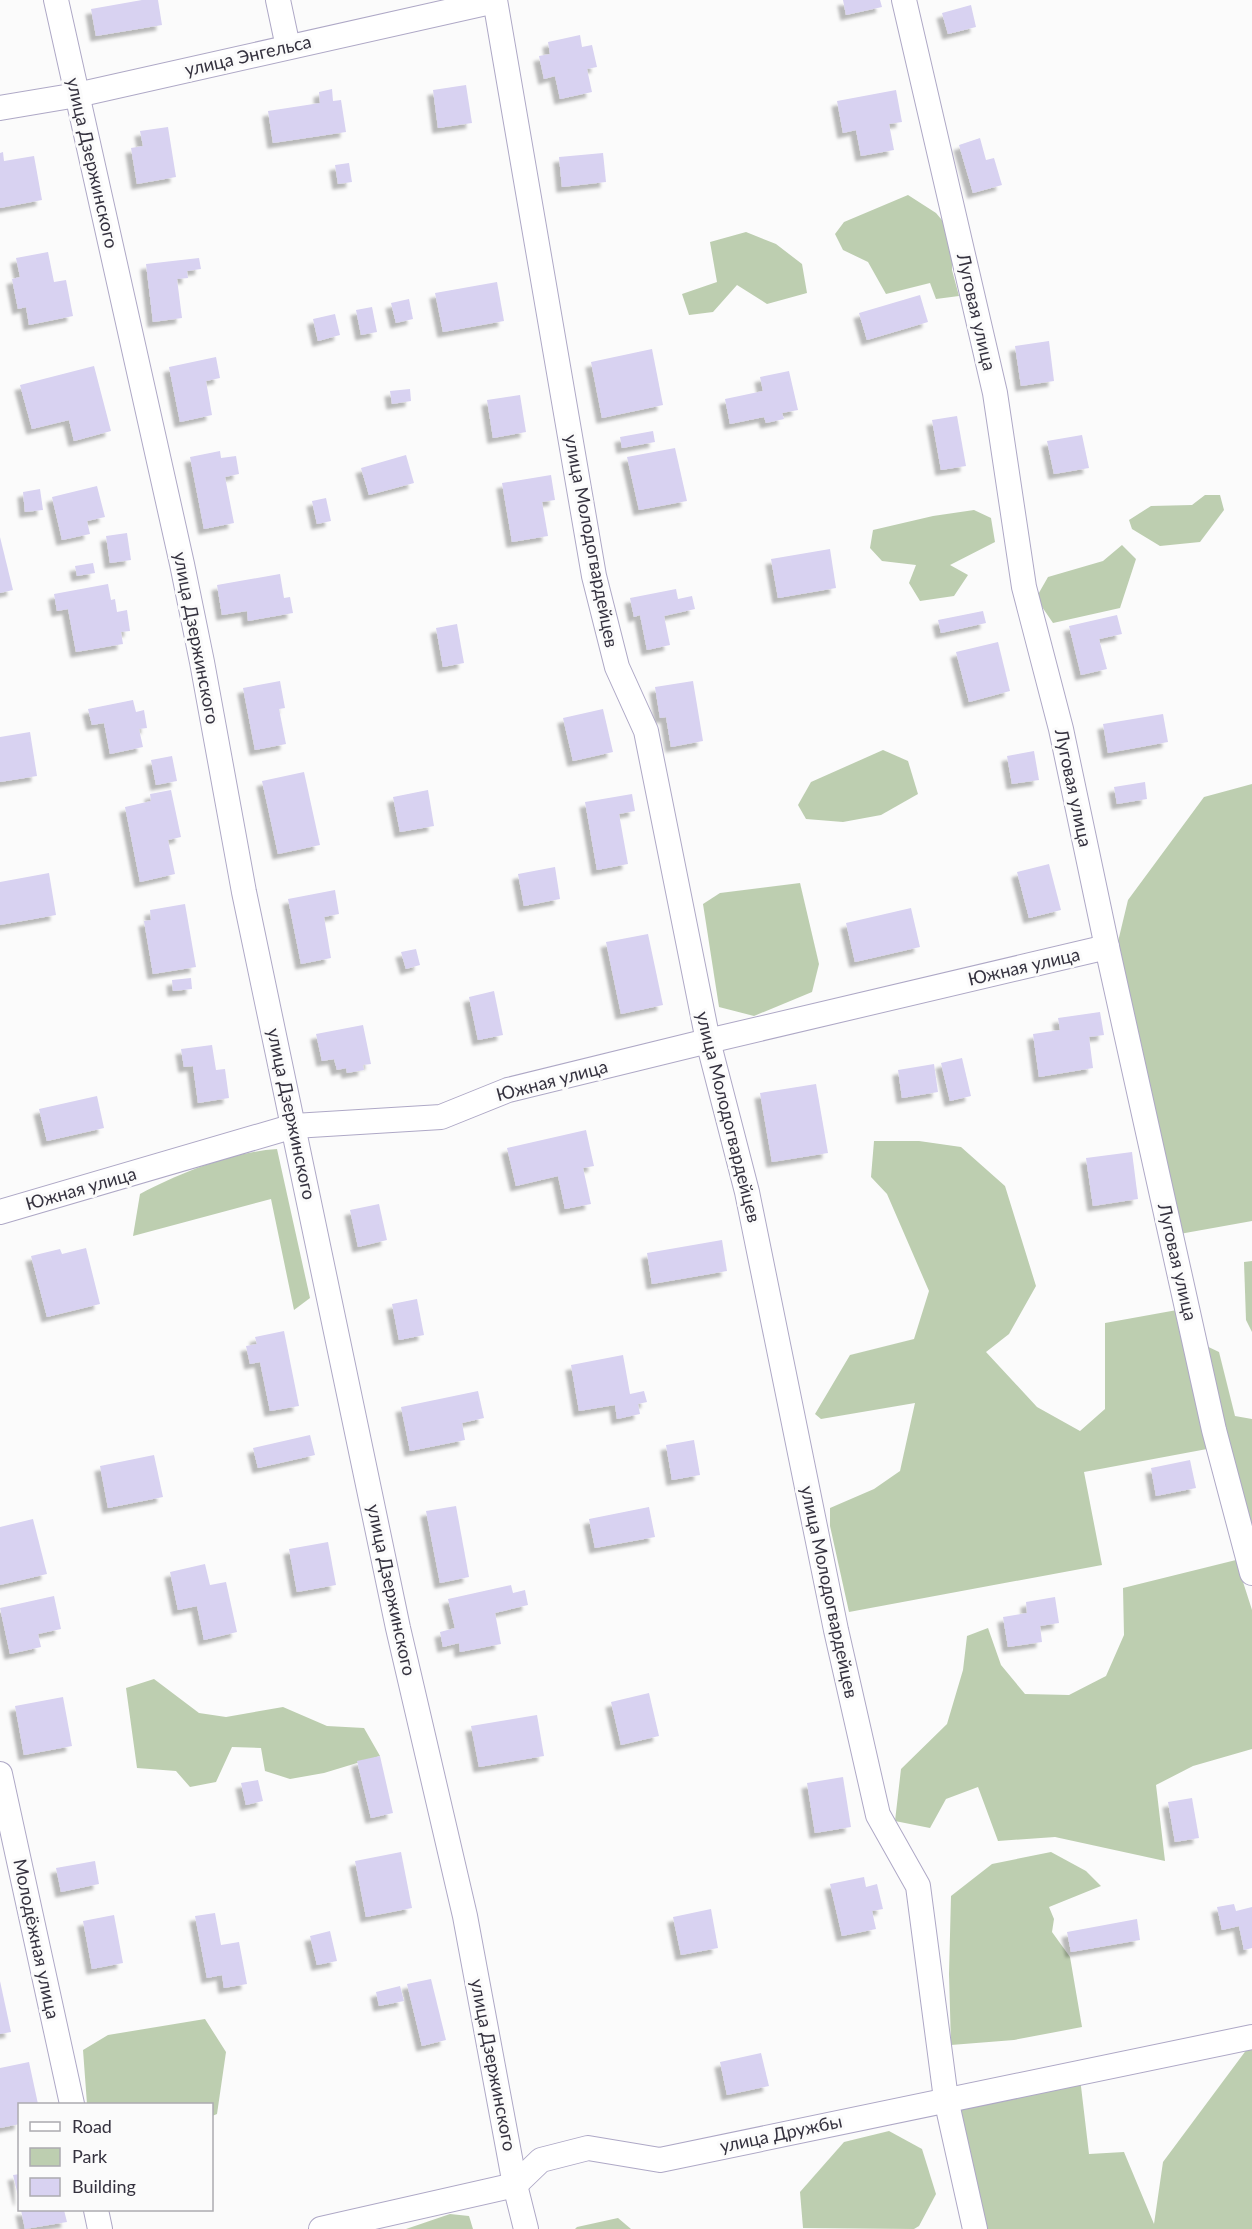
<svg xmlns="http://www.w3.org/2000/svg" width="1252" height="2229" viewBox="0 0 1252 2229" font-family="Lato,sans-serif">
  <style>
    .green { fill: #bdceb0 }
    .building { fill: #d8d2f1; filter: url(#shadow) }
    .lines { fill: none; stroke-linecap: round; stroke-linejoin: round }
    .minor-casing { stroke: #aea8c6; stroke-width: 26 }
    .minor { stroke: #fff; stroke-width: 24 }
    .labels { text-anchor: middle; stroke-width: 6; stroke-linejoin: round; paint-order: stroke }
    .street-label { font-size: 18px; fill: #35323f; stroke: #fbfbfb }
  </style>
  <defs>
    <filter id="shadow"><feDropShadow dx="-5.5" dy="5.5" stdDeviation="1.5" flood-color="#0004"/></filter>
  </defs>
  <rect width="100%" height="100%" fill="#fbfbfb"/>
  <g class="green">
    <polygon points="908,195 936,213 952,232 952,270 959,296 936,299 930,283 886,294 868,262 843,250 835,234 844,222"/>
    <polygon points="746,232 776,244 802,264 807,293 767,304 737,285 713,312 689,315 682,294 717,282 710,242"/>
    <polygon points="1205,495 1220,495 1224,510 1200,542 1160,546 1132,529 1129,520 1151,506 1192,505"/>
    <polygon points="974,510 991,518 995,542 950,565 968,575 954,596 920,601 909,583 916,565 882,561 870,548 873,530 933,516"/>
    <polygon points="1122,545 1136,559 1120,608 1053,623 1036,598 1048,577 1103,561"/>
    <polygon points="883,750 908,761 918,794 881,815 843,822 806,819 798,805 811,782"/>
    <polygon points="1252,784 1252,1221 1174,1235 1142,1047 1116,950 1128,900 1204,797"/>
    <polygon points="800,883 819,964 812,992 754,1016 719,1007 703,904 720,893"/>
    <polygon points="874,1141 919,1141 961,1147 1005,1186 1036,1286 1009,1334 986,1352 1037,1407 1080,1431 1105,1409 1105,1323 1177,1310 1207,1449 1084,1472 1102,1565 849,1612 830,1526 830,1508 874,1489 900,1471 915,1403 821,1419 815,1414 850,1355 914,1339 929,1291 887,1194 871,1177"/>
    <path d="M 277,1149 L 310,1298 L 294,1310 L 271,1199 L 133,1236 L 140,1194 C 180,1173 232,1152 277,1149 Z"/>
    <polygon points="1252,1261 1252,1332 1246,1320 1244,1262"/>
    <polygon points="1198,1342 1219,1352 1235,1416 1252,1419 1252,1545"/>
    <polygon points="1236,1560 1252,1610 1252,1749 1193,1766 1156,1785 1165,1861 1055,1837 998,1841 978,1787 946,1799 930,1828 895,1821 901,1769 947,1724 963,1670 967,1636 988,1628 1001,1665 1025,1694 1069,1695 1106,1676 1124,1635 1123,1588"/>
    <polygon points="154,1679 199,1713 226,1717 283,1707 327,1726 364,1728 380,1756 324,1773 290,1779 265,1771 261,1748 232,1747 216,1782 190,1787 176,1771 137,1768 126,1688"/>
    <polygon points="1051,1852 1086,1871 1101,1886 1049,1907 1054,1919 1052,1932 1070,1957 1082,2027 1014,2040 951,2045 949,1974 951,1896 992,1864"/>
    <polygon points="205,2019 226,2052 217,2114 212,2116 212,2104 87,2104 83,2050 108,2035"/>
    <polygon points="1250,2045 1252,2045 1252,2229 982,2229 951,2106 1080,2078 1089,2154 1124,2152 1154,2224 1163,2162"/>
    <polygon points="889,2131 922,2149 936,2194 919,2226 914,2229 803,2228 800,2192 844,2142"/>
    <polygon points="450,2214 469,2216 473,2229 406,2229"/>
    <polygon points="618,2218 631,2229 575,2229 577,2227"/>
  </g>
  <g class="building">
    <polygon points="142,0 158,0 162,25 96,36 91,9"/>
    <polygon points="843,0 880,0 882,7 846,15"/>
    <polygon points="971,5 976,27 948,34 942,13"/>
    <polygon points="580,35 582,47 592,45 597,67 587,69 592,92 560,99 555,76 544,79 539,56 550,54 548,42"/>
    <polygon points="466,85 472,123 438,128 433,90"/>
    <polygon points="332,89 333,101 341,100 346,132 273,143 268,111 320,103 319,92"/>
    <polygon points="896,90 902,122 889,124 894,150 861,156 856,130 843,133 837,101"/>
    <polygon points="168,127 176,177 137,184 131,148 143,146 140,131"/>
    <polygon points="980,138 986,160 994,158 1002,185 973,193 959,145"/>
    <polygon points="3,152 4,161 34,156 42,200 0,208 0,153"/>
    <polygon points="603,153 606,182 562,187 559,157"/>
    <polygon points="349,163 352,182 338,184 335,165"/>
    <polygon points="48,252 54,282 66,280 73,316 29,325 26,307 18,309 12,279 20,277 16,258"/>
    <polygon points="199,258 201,269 187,271 188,278 177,279 182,318 153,322 146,264"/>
    <polygon points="497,282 504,321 443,332 435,293"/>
    <polygon points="920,295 928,322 867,340 859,313"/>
    <polygon points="409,299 413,319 396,323 391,303"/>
    <polygon points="372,307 377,332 361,335 356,310"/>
    <polygon points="335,314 340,335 318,341 313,319"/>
    <polygon points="1049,341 1054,381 1021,386 1015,346"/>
    <polygon points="652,349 663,405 602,418 591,362"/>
    <polygon points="216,357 220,378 206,381 212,415 180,422 169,367"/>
    <polygon points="94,366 111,431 74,441 69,420 32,429 20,385"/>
    <polygon points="789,371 798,410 782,413 784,419 766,423 764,417 730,424 725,399 763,391 760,377"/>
    <polygon points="410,389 411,401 392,404 390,391"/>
    <polygon points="520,395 526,432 493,438 487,400"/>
    <polygon points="957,416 966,466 941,470 932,420"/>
    <polygon points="653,431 655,442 622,448 620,437"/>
    <polygon points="1082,435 1089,468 1054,474 1047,441"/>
    <polygon points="675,448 687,501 639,510 627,457"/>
    <polygon points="220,451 221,458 236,456 239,474 225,477 234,523 204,529 190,457"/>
    <polygon points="406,455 414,483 369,495 361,468"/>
    <polygon points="551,475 555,500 542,502 548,536 512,542 502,483"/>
    <polygon points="97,486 105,517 87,521 90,534 62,540 52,497"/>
    <polygon points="40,489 43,510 25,512 23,492"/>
    <polygon points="326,498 331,521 317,524 312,501"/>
    <polygon points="127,533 131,560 110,563 106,536"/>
    <polygon points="0,537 13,590 0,593"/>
    <polygon points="830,549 836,588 778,598 771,559"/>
    <polygon points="93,563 95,573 77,576 75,566"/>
    <polygon points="280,574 284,598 290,597 293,613 248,621 247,611 222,615 217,585"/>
    <polygon points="108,584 111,600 115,599 117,612 127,610 130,631 121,632 123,644 76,652 68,609 57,611 54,594"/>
    <polygon points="676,589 678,599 692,596 695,609 664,616 670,645 647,650 640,615 634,617 630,598"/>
    <polygon points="983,611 986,623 941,633 938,620"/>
    <polygon points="1117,615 1122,634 1099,639 1107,669 1081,675 1069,626"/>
    <polygon points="457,624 464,663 443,667 436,628"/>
    <polygon points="998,642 1010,691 969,702 956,652"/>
    <polygon points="280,681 285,708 279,709 286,744 255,750 243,688"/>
    <polygon points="693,681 703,741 671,747 666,717 660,718 655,687"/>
    <polygon points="133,700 136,712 144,710 147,728 139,729 143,747 110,754 104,723 92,725 88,709"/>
    <polygon points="603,709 613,752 573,761 563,718"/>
    <polygon points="1163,714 1168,742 1108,753 1103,724"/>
    <polygon points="30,732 37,776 0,782 0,737"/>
    <polygon points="1034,751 1039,780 1012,784 1007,756"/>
    <polygon points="172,756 177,781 156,785 151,760"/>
    <polygon points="304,772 320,845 278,854 262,781"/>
    <polygon points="1145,782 1147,799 1117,804 1114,787"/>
    <polygon points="171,790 181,837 168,840 175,874 140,882 125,807 151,801 150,794"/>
    <polygon points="428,790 434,826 400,832 393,797"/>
    <polygon points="632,794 635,811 619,814 628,864 597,870 585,802"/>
    <polygon points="1049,864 1061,910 1029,918 1017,872"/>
    <polygon points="555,867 560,899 524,906 518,874"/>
    <polygon points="49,873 56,915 0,925 0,882"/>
    <polygon points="335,890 339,914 324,917 331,958 301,964 288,899"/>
    <polygon points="185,904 196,967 153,974 144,921 151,920 150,910"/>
    <polygon points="911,908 920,947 855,962 846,923"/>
    <polygon points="648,934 663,1005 621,1014 606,942"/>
    <polygon points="416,949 420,965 406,969 401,952"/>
    <polygon points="191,978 192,989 173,991 172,980"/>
    <polygon points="494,991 503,1035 478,1040 469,997"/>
    <polygon points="1100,1012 1104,1035 1089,1037 1093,1068 1039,1077 1033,1034 1060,1030 1058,1018"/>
    <polygon points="363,1025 371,1064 363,1065 364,1070 347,1073 346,1068 337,1070 334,1059 322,1061 316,1034"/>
    <polygon points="212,1045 216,1070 225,1069 229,1098 198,1103 193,1066 184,1067 181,1049"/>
    <polygon points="962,1058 971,1096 950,1101 941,1063"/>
    <polygon points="934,1064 938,1092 902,1098 898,1070"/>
    <polygon points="816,1084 828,1153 772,1162 760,1093"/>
    <polygon points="97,1096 104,1128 47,1141 39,1109"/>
    <polygon points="586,1130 594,1166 583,1168 591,1204 565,1209 558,1176 516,1186 507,1148"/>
    <polygon points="1132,1152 1138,1199 1093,1206 1086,1158"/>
    <polygon points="379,1204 387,1240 358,1247 350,1210"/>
    <polygon points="722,1240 727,1271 652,1284 647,1253"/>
    <polygon points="86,1248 100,1304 47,1317 31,1256 60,1249 62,1254"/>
    <polygon points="417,1299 424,1335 399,1340 392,1304"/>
    <polygon points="284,1331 299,1406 270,1411 260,1362 250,1364 246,1346 257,1344 255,1337"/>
    <polygon points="623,1355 630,1394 644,1391 647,1402 638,1404 640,1414 617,1419 615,1405 579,1411 571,1365"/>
    <polygon points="478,1391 484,1418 462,1423 465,1440 410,1451 401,1407"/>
    <polygon points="310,1435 315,1455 258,1468 253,1448"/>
    <polygon points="694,1440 700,1475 672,1480 666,1445"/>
    <polygon points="154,1455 163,1497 108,1508 100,1466"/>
    <polygon points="1190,1460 1196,1488 1156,1496 1151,1468"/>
    <polygon points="456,1506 469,1577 440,1583 426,1511"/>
    <polygon points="649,1507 655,1537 595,1548 589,1519"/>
    <polygon points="33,1519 47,1574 0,1585 0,1527"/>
    <polygon points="328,1542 336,1585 297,1592 289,1549"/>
    <polygon points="205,1564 210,1585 226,1582 237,1632 204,1640 197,1606 178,1610 170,1572"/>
    <polygon points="511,1585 513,1593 525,1590 528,1605 495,1613 501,1644 460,1652 459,1643 443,1647 440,1632 455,1628 448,1599"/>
    <polygon points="54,1596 61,1629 38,1634 41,1647 10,1654 0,1608"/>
    <polygon points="1055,1597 1059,1623 1040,1626 1042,1642 1008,1647 1003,1617 1027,1613 1026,1602"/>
    <polygon points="649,1693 659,1736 621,1745 611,1702"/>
    <polygon points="63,1697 72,1746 24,1755 15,1706"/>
    <polygon points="537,1715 544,1756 479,1767 471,1726"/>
    <polygon points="380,1756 393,1813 371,1818 357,1761"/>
    <polygon points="843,1777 851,1827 815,1833 807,1783"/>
    <polygon points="258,1780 263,1801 246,1805 241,1783"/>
    <polygon points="1192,1798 1199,1838 1175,1842 1168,1802"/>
    <polygon points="401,1852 412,1908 366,1917 355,1861"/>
    <polygon points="95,1861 99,1884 61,1892 56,1868"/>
    <polygon points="864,1877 866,1887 877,1884 883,1909 872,1911 876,1929 842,1936 830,1884"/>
    <polygon points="1234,1904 1236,1911 1252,1907 1252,1948 1244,1950 1239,1926 1222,1930 1217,1907"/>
    <polygon points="711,1909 718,1948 681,1955 673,1917"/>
    <polygon points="215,1913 221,1945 239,1942 247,1984 224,1988 222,1975 207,1978 195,1916"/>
    <polygon points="114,1915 123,1963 92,1969 83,1921"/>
    <polygon points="1137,1919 1140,1940 1071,1952 1067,1932"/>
    <polygon points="330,1931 337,1961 317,1965 310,1936"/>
    <polygon points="431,1979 446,2040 422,2046 407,1984"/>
    <polygon points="0,1981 11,2032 0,2034"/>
    <polygon points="400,1986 404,2001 379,2006 376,1992"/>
    <polygon points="761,2053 769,2086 727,2095 720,2062"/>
    <polygon points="29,2062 38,2104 20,2104 20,2124 0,2128 0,2068"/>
    <polygon points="20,2174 20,2200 19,2200 13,2175"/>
    <polygon points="21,2210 64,2210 67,2222 25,2229"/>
  </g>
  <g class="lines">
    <g class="minor-casing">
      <g id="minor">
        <polyline points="56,0 182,564 202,662 244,892 398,1628 465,1916 515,2185 526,2229"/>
        <polyline points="278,0 288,47"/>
        <polyline points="495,0 594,576 617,667 646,731 708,1041 747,1192 836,1630 878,1815 918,1886 946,2099 975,2229"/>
        <polyline points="904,0 995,393 1024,587 1061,729 1107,947 1214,1430 1252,1573"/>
        <polyline points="0,108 77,95 495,1"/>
        <polyline points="0,1212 294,1126 441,1117 508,1090 708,1041 1107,947"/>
        <polyline points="0,1774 72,2104"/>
        <polyline points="96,2210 100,2229"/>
        <polyline points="321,2229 515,2185 541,2160 588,2148 660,2160 1252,2037"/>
      </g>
    </g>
    <use href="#minor" class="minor"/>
  </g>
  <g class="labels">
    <g class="street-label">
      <text transform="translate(248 56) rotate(-13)" y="6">улица Энгельса</text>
      <text transform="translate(92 163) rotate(77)" y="6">улица Дзержинского</text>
      <text transform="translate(976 312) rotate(77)" y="6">Луговая улица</text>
      <text transform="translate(591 541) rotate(79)" y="6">улица Молодогвардейцев</text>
      <text transform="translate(196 638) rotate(79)" y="6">улица Дзержинского</text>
      <text transform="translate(1073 788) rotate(78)" y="6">Луговая улица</text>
      <text transform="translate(1024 967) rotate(-13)" y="6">Южная улица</text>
      <text transform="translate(552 1081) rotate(-15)" y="6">Южная улица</text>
      <text transform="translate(291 1114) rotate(78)" y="6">улица Дзержинского</text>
      <text transform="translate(728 1117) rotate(76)" y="6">улица Молодогвардейцев</text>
      <text transform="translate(81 1189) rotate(-16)" y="6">Южная улица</text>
      <text transform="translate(1177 1262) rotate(77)" y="6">Луговая улица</text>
      <text transform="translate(391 1590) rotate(78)" y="6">улица Дзержинского</text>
      <text transform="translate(829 1592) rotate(78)" y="6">улица Молодогвардейцев</text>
      <text transform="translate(36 1939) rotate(78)" y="6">Молодёжная улица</text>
      <text transform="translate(493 2065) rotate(79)" y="6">улица Дзержинского</text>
      <text transform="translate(781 2134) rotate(-12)" y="6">улица Дружбы</text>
    </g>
  </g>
  <rect x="18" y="2103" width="195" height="108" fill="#fbfbfb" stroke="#acabb0" stroke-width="1.5"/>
  <rect x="30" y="2122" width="30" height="9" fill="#ffffff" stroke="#acabb0" stroke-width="1.5"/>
  <text x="72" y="2133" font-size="18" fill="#35323f">Road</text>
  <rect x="30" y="2148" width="30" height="18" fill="#bdceb0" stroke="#acabb0" stroke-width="1.5"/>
  <text x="72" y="2163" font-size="18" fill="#35323f">Park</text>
  <rect x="30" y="2178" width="30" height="18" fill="#d8d2f1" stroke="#acabb0" stroke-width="1.5"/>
  <text x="72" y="2193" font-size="18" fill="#35323f">Building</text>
</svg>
